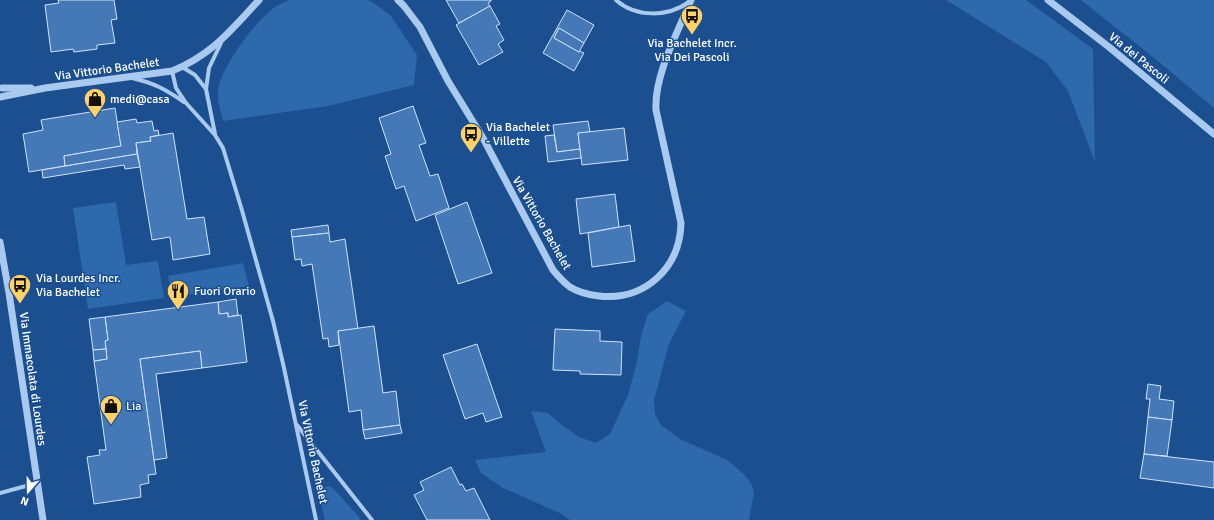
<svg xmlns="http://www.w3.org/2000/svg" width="1214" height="520" viewBox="0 0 1214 520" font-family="Signika,sans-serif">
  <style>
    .green { fill: #2e69ad }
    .building { fill: #4478b7; stroke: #cfe3fa }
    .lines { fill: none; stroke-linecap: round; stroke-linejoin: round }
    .minor { stroke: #a9c9ee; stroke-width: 4 }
    .tertiary { stroke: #a9c9ee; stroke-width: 7 }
    .labels { text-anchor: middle; stroke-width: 3; stroke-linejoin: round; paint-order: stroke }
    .poi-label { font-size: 12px; fill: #fff; stroke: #1b4f8f; text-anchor: start }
    .street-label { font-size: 12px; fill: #fff; stroke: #1b4f8f }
  </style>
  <rect width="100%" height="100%" fill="#1b4f8f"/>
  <g class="green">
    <path d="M 289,0 L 367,0 L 374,3 L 391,16 L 417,55 L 414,85 L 328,106 L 223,121 C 221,112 217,101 218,91 C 219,71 252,26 268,13 C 274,7 281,3 289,0 Z"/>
    <polygon points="946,0 1026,0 1093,49 1095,162 1068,91 1046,62"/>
    <polygon points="1081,0 1214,0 1214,108 1153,57"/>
    <polygon points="116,202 126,265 158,261 164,298 88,309 73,208"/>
    <polygon points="243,263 249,286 173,297 168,276"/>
    <polygon points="667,301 686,311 669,344 654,400 655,414 661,425 680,439 727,460 745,475 752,485 754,493 749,520 570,520 562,514 501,487 481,473 475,460 546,452 531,411 548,413 562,425 579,437 596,443 610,434 628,395 637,362 641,336 648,314"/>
    <path d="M 329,486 L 334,489 L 359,517 L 360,520 L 325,520 C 323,509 314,488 329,486 Z"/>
  </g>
  <g class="building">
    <polygon points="58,0 114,0 117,19 111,20 115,43 97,45 97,49 74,52 73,49 51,52 45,5 59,3"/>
    <polygon points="446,0 491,0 491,1 488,3 490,6 459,23"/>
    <polygon points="490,6 500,24 496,26 504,40 498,44 503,52 479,65 456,25"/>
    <polygon points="567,10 594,25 584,43 559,28 554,38 579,52 579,51 584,53 574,71 543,53"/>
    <polygon points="559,28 584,43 579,52 554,38"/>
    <polygon points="413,106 426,143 419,145 430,176 438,174 449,208 416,221 404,186 396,189 385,156 391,154 379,118"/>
    <polygon points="115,108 121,146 64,156 65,166 29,172 23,134 43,130 41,120"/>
    <polygon points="136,119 137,123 152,121 154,131 158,130 159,135 150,137 151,141 136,143 137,154 65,166 64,156 121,146 117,122"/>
    <polygon points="588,121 590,132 578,133 580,149 557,152 553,125"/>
    <polygon points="624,128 628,160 582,165 578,133"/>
    <polygon points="173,133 187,219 204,217 210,254 173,260 170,237 152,240 136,143 151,141 150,137"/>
    <polygon points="554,135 557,152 580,149 581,158 548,162 545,136"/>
    <polygon points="137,154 140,167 125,169 124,165 43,178 42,170"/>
    <polygon points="615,194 619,227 580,234 576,199"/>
    <polygon points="467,202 492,273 458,284 435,215"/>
    <polygon points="328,225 329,233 292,237 291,230"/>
    <polygon points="630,225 635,261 592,267 588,233"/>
    <polygon points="329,233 330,242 345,239 358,329 338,331 339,345 329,347 328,338 323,339 312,264 302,266 301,259 295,260 292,237"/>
    <polygon points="236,299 238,315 228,317 228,313 219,314 218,302"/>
    <polygon points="218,302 219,314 228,313 228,317 241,315 247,362 202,368 200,351 140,359 156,474 148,475 149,483 140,485 141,497 94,504 87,457 100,455 99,450 106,450 94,361 107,359 105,341 108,340 105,317"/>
    <polygon points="105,317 108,340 105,341 106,349 93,350 89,319"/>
    <polygon points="374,326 383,393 396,391 400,425 363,430 361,410 349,412 338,331"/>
    <polygon points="555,329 600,331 600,341 622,342 621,375 580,374 580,371 553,370"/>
    <polygon points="477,344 502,417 486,422 483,413 465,419 443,355"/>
    <polygon points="106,349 107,359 94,361 93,350"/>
    <polygon points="200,351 202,368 156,374 167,458 154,460 140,359"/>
    <polygon points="1148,384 1161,386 1159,399 1174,401 1172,420 1148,417 1150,399 1146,399"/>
    <polygon points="1148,417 1172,420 1167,456 1144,454"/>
    <polygon points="400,425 402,433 365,439 363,430"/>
    <polygon points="1144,454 1214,462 1214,488 1140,478"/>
    <polygon points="451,467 460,485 462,484 466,491 474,488 490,520 427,520 414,495 424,490 420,482"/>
  </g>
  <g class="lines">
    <g class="minor">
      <path d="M 616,0 C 636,18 668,17 689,2"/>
      <polyline points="182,67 195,75 206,89 215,134"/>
      <polyline points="172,71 176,88 186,103 215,135 223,148 241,207 273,321 284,368 316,520"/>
      <path d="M 132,78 C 154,83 165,89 184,102"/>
      <polyline points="206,89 209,68 221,43"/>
      <polyline points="297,425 372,520"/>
      <polyline points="0,493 37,483"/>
    </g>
    <g class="tertiary">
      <path d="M 398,0 L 404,6 L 420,27 L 448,81 L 483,138 L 553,270 C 558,276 563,282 570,287 C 578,292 590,295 599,296 C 645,301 680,268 681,223 L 656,110 C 654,75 678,32 691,0"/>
      <polyline points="1048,0 1109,47 1214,134"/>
      <polyline points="2,88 31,88"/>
      <path d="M 0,97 L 45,88 L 172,71 C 212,55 231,30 259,0"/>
      <polyline points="0,242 9,293 43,520"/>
    </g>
  </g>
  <defs>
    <g id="bus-pin" transform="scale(1.15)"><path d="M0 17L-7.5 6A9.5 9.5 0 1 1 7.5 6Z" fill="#ffd166" stroke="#1b4f8f"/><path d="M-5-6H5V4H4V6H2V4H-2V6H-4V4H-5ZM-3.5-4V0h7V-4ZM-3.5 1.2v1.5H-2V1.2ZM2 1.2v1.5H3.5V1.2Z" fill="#111"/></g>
    <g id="shop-pin" transform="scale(1.15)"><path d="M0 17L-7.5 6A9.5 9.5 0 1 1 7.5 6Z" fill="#ffd166" stroke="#1b4f8f"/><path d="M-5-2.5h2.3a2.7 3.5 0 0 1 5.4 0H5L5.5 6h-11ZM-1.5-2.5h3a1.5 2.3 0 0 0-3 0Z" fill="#111"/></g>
    <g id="restaurant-pin" transform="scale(1.15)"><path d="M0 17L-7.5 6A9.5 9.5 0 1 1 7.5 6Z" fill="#ffd166" stroke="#1b4f8f"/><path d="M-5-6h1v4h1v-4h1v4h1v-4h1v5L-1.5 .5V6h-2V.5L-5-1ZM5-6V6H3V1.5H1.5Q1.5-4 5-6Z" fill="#111"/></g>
  </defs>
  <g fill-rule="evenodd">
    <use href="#bus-pin" x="692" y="16"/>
    <use href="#shop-pin" x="95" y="99"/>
    <use href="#bus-pin" x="471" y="134"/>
    <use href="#bus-pin" x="20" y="285"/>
    <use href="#restaurant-pin" x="178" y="291"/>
    <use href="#shop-pin" x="111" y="406"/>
  </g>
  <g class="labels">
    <g class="poi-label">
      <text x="692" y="47" text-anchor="middle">Via Bachelet Incr.<tspan x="692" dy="14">Via Dei Pascoli</tspan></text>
      <text x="110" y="103">medi@casa</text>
      <text x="486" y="131">Via Bachelet<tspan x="486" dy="14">- Villette</tspan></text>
      <text x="36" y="282">Via Lourdes Incr.<tspan x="36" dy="14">Via Bachelet</tspan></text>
      <text x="194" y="295">Fuori Orario</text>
      <text x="126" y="410">Lia</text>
    </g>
    <g class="street-label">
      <text transform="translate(1139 58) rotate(39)" y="4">Via dei Pascoli</text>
      <text transform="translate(107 69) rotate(-8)" y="4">Via Vittorio Bachelet</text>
      <text transform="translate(542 223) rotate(60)" y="4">Via Vittorio Bachelet</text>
      <text transform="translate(33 379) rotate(82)" y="4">Via Immacolata di Lourdes</text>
      <text transform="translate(313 452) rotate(78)" y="4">Via Vittorio Bachelet</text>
    </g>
  </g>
  <g transform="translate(28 492) rotate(200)" stroke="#1b4f8f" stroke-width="3" paint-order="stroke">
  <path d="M0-3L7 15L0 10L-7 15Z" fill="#ffffff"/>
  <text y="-6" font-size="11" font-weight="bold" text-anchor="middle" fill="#ffffff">N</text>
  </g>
</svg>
